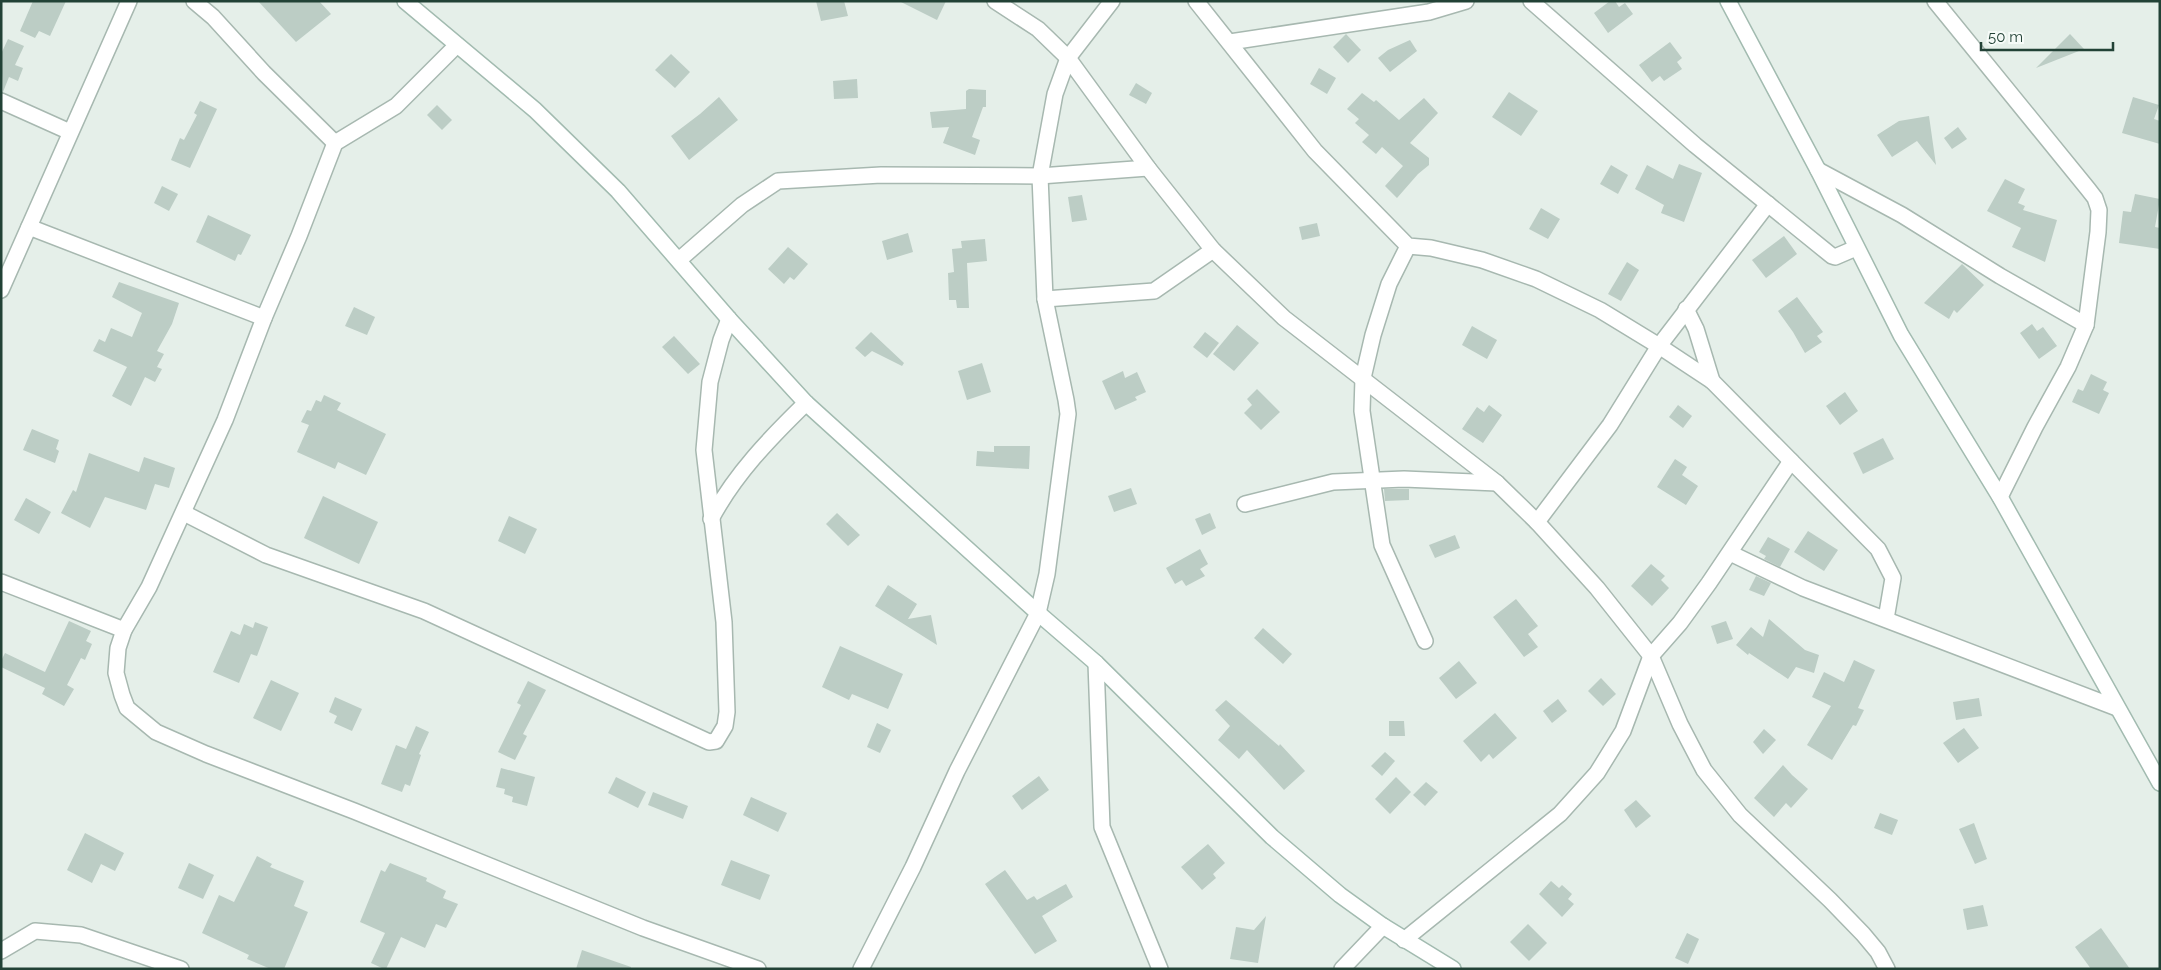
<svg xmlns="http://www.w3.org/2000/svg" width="2161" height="970" viewBox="0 0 2161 970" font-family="Raleway,sans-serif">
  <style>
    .building { fill: #bccdc5 }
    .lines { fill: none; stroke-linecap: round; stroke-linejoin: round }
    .street-casing { stroke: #a7b8b0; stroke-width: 18 }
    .secondary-casing { stroke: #a2bbb0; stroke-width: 18 }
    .street { stroke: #fff; stroke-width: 15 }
    .secondary { stroke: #fff; stroke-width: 15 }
  </style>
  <rect width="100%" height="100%" fill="#e5efe9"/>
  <g class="building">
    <polygon points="33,1 66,1 50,36 39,31 35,38 20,31"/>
    <polygon points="258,1 319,1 331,14 296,42"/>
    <polygon points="816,1 844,1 848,16 821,21"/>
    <polygon points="899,1 946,1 937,20"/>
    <polygon points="1610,1 1615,1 1619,7 1625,3 1633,14 1608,33 1594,13"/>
    <polygon points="1346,34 1361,50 1348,63 1333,47"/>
    <polygon points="2070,34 2084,49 2036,68"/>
    <polygon points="8,39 24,46 15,65 23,68 18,81 9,77 3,92 1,54"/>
    <polygon points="1410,40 1417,51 1390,72 1378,58 1388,50"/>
    <polygon points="1670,42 1682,58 1677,62 1682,69 1664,81 1660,76 1652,82 1639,65"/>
    <polygon points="671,54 690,72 675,88 655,70"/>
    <polygon points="1319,68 1336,78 1327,94 1310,84"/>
    <polygon points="857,79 858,98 834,99 833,81"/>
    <polygon points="1136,83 1152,93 1146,104 1129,95"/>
    <polygon points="969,89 986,90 986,107 983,107 972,137 980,140 975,155 943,143 949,127 932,128 930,112 966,109 966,91"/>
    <polygon points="1509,92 1538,111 1521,136 1492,117"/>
    <polygon points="1362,93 1374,102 1376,100 1399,120 1424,98 1438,113 1410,143 1429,158 1429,165 1418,174 1397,198 1385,186 1403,166 1382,147 1376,154 1362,142 1369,135 1355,123 1359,119 1347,109"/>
    <polygon points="719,97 738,120 689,160 671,136 700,114"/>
    <polygon points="2133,97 2159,105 2154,119 2160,121 2160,144 2122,133"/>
    <polygon points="200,101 217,109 190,168 171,160 180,138 184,140 197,115 194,113"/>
    <polygon points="437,105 452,120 442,130 427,115"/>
    <polygon points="1929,116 1936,165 1917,141 1892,157 1877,135 1899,121"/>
    <polygon points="1958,127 1967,139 1952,149 1944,138"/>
    <polygon points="1679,164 1702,173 1684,222 1661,213 1664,205 1635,189 1647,165 1673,179"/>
    <polygon points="1611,165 1628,175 1618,194 1600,184"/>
    <polygon points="2005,179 2025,189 2018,203 2025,206 2023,210 2057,220 2045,262 2012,247 2021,228 1987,211"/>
    <polygon points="162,186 178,194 169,211 154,203"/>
    <polygon points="2135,194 2160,199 2155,227 2160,228 2160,249 2119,243 2123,211 2131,212"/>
    <polygon points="1082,195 1087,220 1072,222 1068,197"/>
    <polygon points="1541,208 1560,219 1548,239 1529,229"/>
    <polygon points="208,215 251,235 241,255 238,254 235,261 196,242"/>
    <polygon points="1317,223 1320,236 1302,240 1299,227"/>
    <polygon points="908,233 913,252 887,260 882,241"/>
    <polygon points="1784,236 1797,254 1766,278 1752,260"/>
    <polygon points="985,239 987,261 967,263 969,308 957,308 956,300 949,300 948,273 954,272 952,249 962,248 961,241"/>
    <polygon points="788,247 808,264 794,280 790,277 784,284 768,269"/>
    <polygon points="1627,262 1639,270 1621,301 1608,294"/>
    <polygon points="1962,264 1984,285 1957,313 1954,310 1949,319 1924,303"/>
    <polygon points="119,282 179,303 172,324 157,351 164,354 157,367 162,369 155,382 145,377 131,406 112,396 127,367 93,351 99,339 105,342 111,328 132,337 142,313 112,297"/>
    <polygon points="1797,297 1823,332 1817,336 1822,342 1805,353 1793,332 1778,311"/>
    <polygon points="354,307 375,317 367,335 345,326"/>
    <polygon points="2032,324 2037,331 2043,327 2057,346 2039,359 2020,333"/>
    <polygon points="1237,325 1259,343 1234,371 1213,354"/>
    <polygon points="1472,326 1497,340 1487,359 1462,345"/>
    <polygon points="871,332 904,363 902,366 872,351 865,357 855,348"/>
    <polygon points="1205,332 1219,343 1207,358 1193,347"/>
    <polygon points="674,336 700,364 688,374 662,347"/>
    <polygon points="982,363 991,392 967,400 958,371"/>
    <polygon points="1123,371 1125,378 1137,372 1146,392 1135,397 1137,400 1115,410 1102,381"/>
    <polygon points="2091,374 2107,382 2103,390 2109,393 2099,414 2072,402 2078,389 2083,391"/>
    <polygon points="1257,389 1280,412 1261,430 1244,413 1252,405 1247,399"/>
    <polygon points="1845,392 1858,411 1840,425 1826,406"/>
    <polygon points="324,395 341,403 337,410 386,434 366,475 338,462 335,469 297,452 309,425 301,422 307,410 311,411 316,400 321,402"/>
    <polygon points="1489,405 1502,415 1483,443 1462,429 1477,407 1484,412"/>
    <polygon points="1678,405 1692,416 1683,428 1669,417"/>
    <polygon points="32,429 59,440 56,449 59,451 55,463 23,450"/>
    <polygon points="1883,438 1894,459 1863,474 1853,453"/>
    <polygon points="994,446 1030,446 1029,469 976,466 977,451 994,452"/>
    <polygon points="89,453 139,472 144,457 175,468 169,488 155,484 146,510 105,497 90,528 61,513 73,490 76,492"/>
    <polygon points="1675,459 1687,467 1682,475 1698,486 1686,505 1657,487"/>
    <polygon points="1131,488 1137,504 1114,512 1108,496"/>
    <polygon points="1384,489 1409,489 1409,500 1385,501"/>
    <polygon points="323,496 378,522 359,564 304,538"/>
    <polygon points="26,498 51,512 39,534 14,520"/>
    <polygon points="837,513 860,535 848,546 826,524"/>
    <polygon points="1210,513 1216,528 1202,535 1195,519"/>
    <polygon points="509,516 537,529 525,554 498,541"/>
    <polygon points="1808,531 1838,550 1824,571 1794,552"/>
    <polygon points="1455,535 1460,548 1435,558 1429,545"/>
    <polygon points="1768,537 1790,549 1780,567 1764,559 1766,556 1759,552"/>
    <polygon points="1200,549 1208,564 1200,569 1205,576 1186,586 1182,580 1175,584 1166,568"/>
    <polygon points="1651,564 1665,576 1661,580 1669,588 1652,606 1631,586"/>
    <polygon points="1756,576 1771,583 1764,596 1749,590"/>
    <polygon points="888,585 917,604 908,619 931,615 937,645 875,606"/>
    <polygon points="1516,599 1538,626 1528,634 1538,647 1524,657 1493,617"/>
    <polygon points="1769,619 1805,650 1819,655 1814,673 1796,667 1788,679 1749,653 1748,655 1736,645 1751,627 1763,637"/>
    <polygon points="69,621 91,631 86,641 92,644 85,660 81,658 67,685 74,689 64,706 42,694 45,688 1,667 1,661 5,653 45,672"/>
    <polygon points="1726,621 1733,639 1717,644 1711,626"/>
    <polygon points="255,622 268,627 257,656 251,654 239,683 213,672 231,631 240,635 244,624 253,628"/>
    <polygon points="1263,628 1292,654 1283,664 1254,638"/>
    <polygon points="840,646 903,674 888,709 852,694 849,700 822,687"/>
    <polygon points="1854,660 1875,670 1858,708 1864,710 1856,726 1853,725 1832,760 1807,745 1831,706 1812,697 1824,672 1844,682"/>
    <polygon points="1459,661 1477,683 1456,699 1439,678"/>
    <polygon points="1601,678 1616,694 1603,706 1588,691"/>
    <polygon points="271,680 299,693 281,731 253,718"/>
    <polygon points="528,681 546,690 523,734 527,736 515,760 498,752 521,705 517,703"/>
    <polygon points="335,697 362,709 352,731 334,723 337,716 329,712"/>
    <polygon points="1979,698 1982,716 1956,720 1953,702"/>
    <polygon points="1558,699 1567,711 1552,723 1543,711"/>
    <polygon points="1226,700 1279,746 1280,744 1305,771 1284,790 1247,750 1239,759 1218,740 1230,726 1215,710"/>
    <polygon points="1495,713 1517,738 1493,759 1489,754 1481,762 1463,741"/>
    <polygon points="1389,721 1404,721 1405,736 1389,736"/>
    <polygon points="877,723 891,730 880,753 867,747"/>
    <polygon points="416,726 429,732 419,754 421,755 410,786 405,784 402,792 381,784 396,745 406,749"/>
    <polygon points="1964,728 1979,748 1958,763 1943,743"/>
    <polygon points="1764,729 1776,740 1763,754 1753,742"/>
    <polygon points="1385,752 1395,761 1382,776 1371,766"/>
    <polygon points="1783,765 1792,775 1808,789 1791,808 1786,803 1774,817 1754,798"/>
    <polygon points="501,768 535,777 527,806 512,802 513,797 504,794 505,789 496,787"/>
    <polygon points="1039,776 1049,790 1022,810 1012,796"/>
    <polygon points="616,777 646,792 638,808 608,793"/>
    <polygon points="1396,777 1411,792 1390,814 1375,799"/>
    <polygon points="1426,782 1438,792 1425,806 1413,795"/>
    <polygon points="653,792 688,806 683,819 648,805"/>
    <polygon points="751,797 787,813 778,832 743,815"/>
    <polygon points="1636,800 1651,816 1636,828 1624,810"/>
    <polygon points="1880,813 1898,820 1892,835 1874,828"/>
    <polygon points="1974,823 1987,859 1975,864 1959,829"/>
    <polygon points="85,833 124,853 115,871 101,864 92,883 67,870"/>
    <polygon points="1208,844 1225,863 1213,874 1216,878 1202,890 1181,867"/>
    <polygon points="257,856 272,864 270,867 304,881 294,906 308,912 284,969 271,969 247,959 249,955 202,933 219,895 234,902"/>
    <polygon points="731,860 770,875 760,900 721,885"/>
    <polygon points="189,863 214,875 203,899 178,888"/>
    <polygon points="390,863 427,878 426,881 446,891 443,898 458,904 446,928 436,924 425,948 401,937 386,969 384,969 371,963 385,933 360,922 381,870 385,872"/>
    <polygon points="1005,870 1027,900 1034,896 1037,900 1066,884 1073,897 1042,916 1057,941 1035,954 985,884"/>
    <polygon points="1551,881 1559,888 1562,885 1572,894 1568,899 1574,904 1562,917 1539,894"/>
    <polygon points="1983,905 1988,926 1967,930 1963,909"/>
    <polygon points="1266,916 1258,963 1230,959 1236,927 1254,930"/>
    <polygon points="1528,924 1547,943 1529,961 1510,942"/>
    <polygon points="2101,928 2130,969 2091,969 2075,947"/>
    <polygon points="1687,933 1699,939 1688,964 1675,958"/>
    <polygon points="582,950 631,967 631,969 576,969"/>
  </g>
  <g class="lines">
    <g class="street-casing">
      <g id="street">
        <polyline points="194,1 213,17 264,73 335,143"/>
        <polyline points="995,1 1038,29 1068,58 1148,168 1213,250 1284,318 1497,483 1537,522 1597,588 1651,656 1680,724 1704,770 1740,815 1830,900 1863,934 1878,952 1887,969"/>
        <polyline points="1196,1 1315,151 1408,246 1431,248 1482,260 1536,279 1600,310 1659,346 1712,381 1878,549 1893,578 1886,619"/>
        <polyline points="1531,1 1695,145 1832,256 1835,257 1856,248"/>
        <polyline points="1935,1 2088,189 2095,198 2099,210 2098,232 2086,325 2068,367 2035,427 2000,497"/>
        <polyline points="1230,42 1429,12 1466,1"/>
        <polyline points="457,45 396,106 335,143 299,236 264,318 225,420 149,587 124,630 118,648 116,673 122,695 127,708 156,732 206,754 354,811 643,928 758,969"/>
        <polyline points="1,101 70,132"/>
        <polyline points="1818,170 1902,215 2000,276 2086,325"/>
        <polyline points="29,227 264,318"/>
        <polyline points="1408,246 1389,284 1373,335 1363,378 1362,411 1382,545 1425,641"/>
        <polyline points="679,260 742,205 778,181 881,175 1040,176 1148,168"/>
        <polyline points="1,290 129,1"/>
        <polyline points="1045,299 1154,291 1213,250"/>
        <polyline points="1686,309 1696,329 1712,381"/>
        <polyline points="1245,504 1333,482 1404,479 1497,483"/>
        <polyline points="184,513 266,555 424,611 709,742 716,741 725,726 727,712 724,622 704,450 710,382 721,340 729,319"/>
        <path d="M 711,519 C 735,474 770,438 806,403"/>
        <polyline points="1537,522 1610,425 1659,346 1768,204"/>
        <polyline points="1730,553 1803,588 2117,708"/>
        <polyline points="1,582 124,630"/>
        <polyline points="1096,663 1102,827 1160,969"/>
        <polyline points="1404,940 1560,814 1597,773 1623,731 1651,656 1680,623 1709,583 1791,461"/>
        <polyline points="1,951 35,931 81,935 181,969"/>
        <polyline points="861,969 913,867 957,771 1038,613 1047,574 1068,414 1066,400 1045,299 1040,176 1055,94 1068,58 1112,1"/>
        <polyline points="1342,969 1383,926"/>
      </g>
    </g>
    <g class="secondary-casing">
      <g id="secondary">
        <polyline points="405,1 535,110 618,191 729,319 806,403 1038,613 1096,663 1272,837 1340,895 1383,926 1453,969"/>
        <polyline points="1728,1 1818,170 1901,335 2000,497 2160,783"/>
      </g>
    </g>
    <use href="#street" class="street"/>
    <use href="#secondary" class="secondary"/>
  </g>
  <rect width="2161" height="970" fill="none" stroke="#224236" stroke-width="5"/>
  <path d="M1981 42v8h132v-8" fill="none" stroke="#224236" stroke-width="2.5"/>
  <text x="1988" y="42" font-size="15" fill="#224236" stroke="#f6fbf8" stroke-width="4" paint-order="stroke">50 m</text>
</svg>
